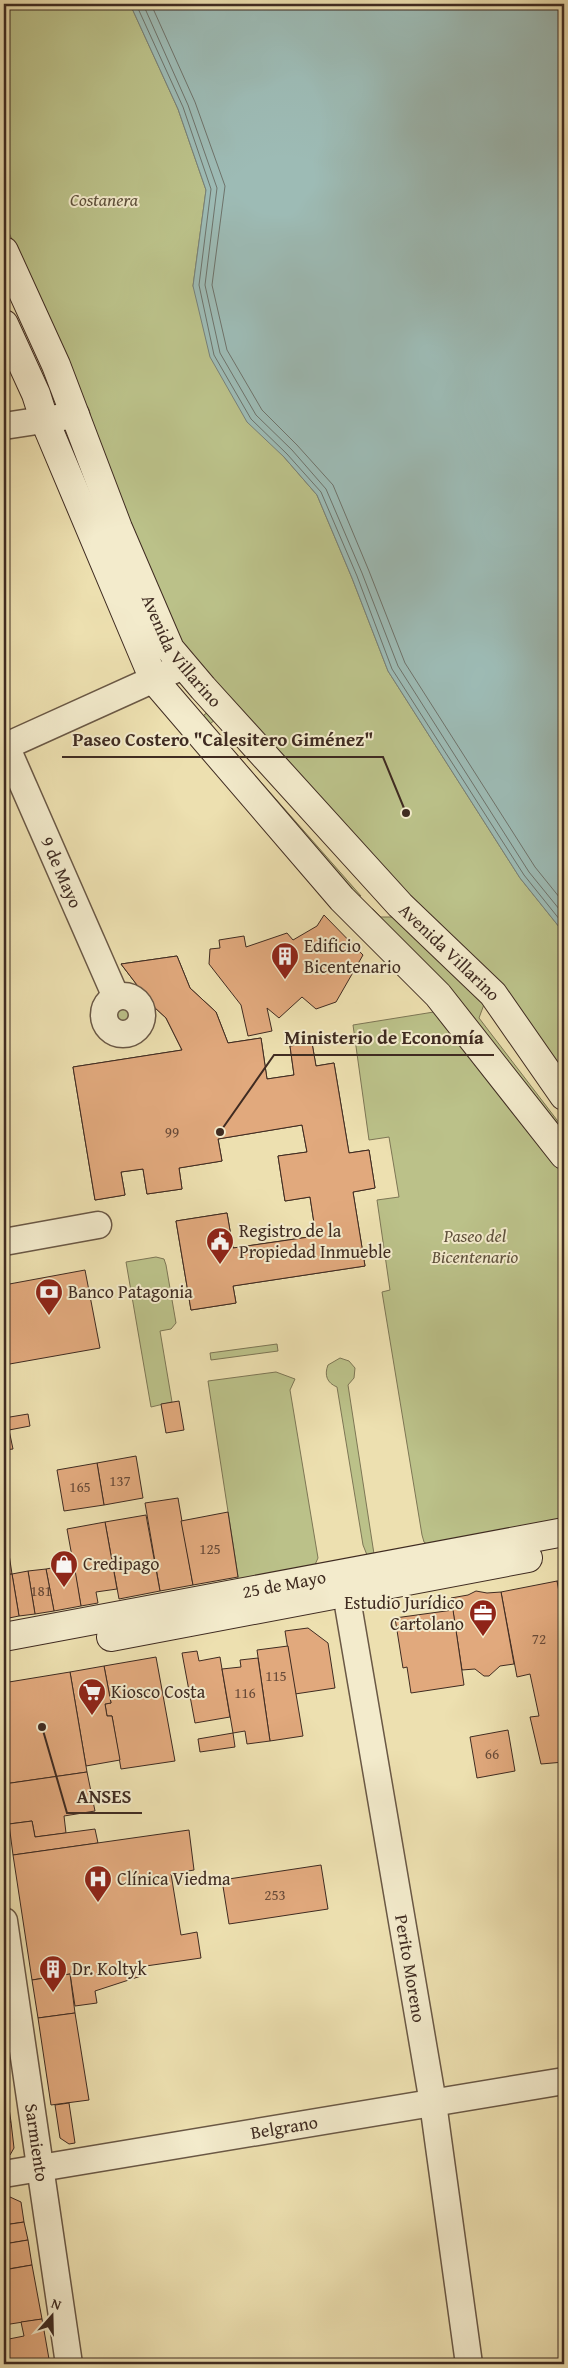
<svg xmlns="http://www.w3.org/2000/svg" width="568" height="2368" viewBox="0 0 568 2368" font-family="'Gentium Book Plus',serif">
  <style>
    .green { fill: #bbc189; stroke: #7d7655 }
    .water { fill: #9dbbb5; stroke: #77817a }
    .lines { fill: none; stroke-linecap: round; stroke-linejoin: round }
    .shore { stroke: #6e736b; stroke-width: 1 }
    .building { fill: #e1a97d; stroke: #3f2b21; fill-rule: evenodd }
    .minor-casing { stroke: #6a5845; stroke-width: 29 }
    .secondary-casing { stroke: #3f2b21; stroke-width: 30 }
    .minor { stroke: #f3ebcc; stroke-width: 26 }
    .secondary { stroke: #f3ebcc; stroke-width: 28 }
    .labels { text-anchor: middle; stroke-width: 4; stroke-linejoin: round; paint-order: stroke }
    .number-label { font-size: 15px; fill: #684a38 }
    .park-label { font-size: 18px; font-style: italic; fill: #5e503b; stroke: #f3ebcc }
    .street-label { font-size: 18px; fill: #3f2b21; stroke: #f3ebcc }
    .poi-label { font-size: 18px; fill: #3f2b21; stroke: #f3ebcc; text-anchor: start }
    .leader { fill: none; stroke: #3f2b21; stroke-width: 2 }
    .callout-dot { fill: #3f2b21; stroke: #f3ebcc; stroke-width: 2 }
    .callout-label { font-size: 19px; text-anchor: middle; font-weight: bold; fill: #3f2b21; stroke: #f3ebcc; stroke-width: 4; stroke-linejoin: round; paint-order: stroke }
  </style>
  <rect width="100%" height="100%" fill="#ede0b0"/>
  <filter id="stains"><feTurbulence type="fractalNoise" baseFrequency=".004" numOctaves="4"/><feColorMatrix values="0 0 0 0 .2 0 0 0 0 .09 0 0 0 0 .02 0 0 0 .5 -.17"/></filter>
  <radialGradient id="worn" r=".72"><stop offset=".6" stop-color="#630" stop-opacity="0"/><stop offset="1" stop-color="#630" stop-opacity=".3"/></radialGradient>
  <g class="green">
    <polygon points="4,4 130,4 178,109 206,190 193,286 284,457 317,495 352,578 388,671 520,878 564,933 564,1078 415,906 180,643 94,432 68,362 4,222"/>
    <polygon points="209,712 217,718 210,724 361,896 351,895 202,718 205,714"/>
    <polygon points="361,907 373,909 381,917 401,917 486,999 479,1018 560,1124 564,1116 564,1144"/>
    <circle cx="123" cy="1015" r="13"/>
    <polygon points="440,1011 564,1171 564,1524 431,1547 424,1542 422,1535 382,1292 390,1290 377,1200 399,1197 389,1137 369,1140 353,1025"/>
    <polygon points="156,1257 164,1259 166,1265 176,1323 171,1329 160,1331 172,1402 151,1407 126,1262"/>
    <polygon points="277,1344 278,1351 211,1360 210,1353"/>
    <path d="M 340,1358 L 349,1361 L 355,1368 L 354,1378 L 348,1385 L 374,1554 L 367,1555 L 363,1545 L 337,1387 C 327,1383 324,1375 328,1365 Z"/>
    <polygon points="276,1372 295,1379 290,1390 318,1558 313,1569 239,1583 208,1381"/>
  </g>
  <polygon class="water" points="130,4 564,4 564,933 520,878 388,671 352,578 317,495 284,457 247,422 210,357 193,286 206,190 178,109"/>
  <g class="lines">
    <g class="shore">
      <polyline points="136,4 183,107 211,189 199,285 214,355 251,419 287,454 321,492 357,576 392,669 524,875 564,925"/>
      <polyline points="143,4 188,105 217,188 205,285 220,353 256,415 292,450 326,489 362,573 398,666 529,872 564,915"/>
      <polyline points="151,4 195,102 225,186 212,285 227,350 262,410 297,445 333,485 369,571 405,663 535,867 564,903"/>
    </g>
  </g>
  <g class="building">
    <polygon points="324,915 363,955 336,1002 316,1009 302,997 279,1018 267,1008 272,1031 248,1036 241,1005 209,964 210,949 220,948 219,940 244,936 246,947 287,933 293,940 317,926"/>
    <path d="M 177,956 L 190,988 L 216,1012 L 228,1043 L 261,1038 L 267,1079 L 294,1075 L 290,1046 L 312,1043 L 316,1066 L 334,1063 L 349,1153 L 369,1150 L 375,1188 L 353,1192 L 365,1266 L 233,1286 L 236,1303 L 191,1310 L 176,1221 L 227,1213 L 233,1248 L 316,1236 L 310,1197 L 285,1201 L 278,1156 L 307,1152 L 302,1125 L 218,1139 L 222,1161 L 179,1168 L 182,1189 L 147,1194 L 143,1169 L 121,1172 L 125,1195 L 95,1200 L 73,1067 L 182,1050 L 166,1018 L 153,1006 L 121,964 ZM 138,1114 L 142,1144 L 114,1147 L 111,1117 ZM 178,1117 L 182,1147 L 166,1150 L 162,1119 Z"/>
    <polygon points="177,956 190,988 216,1012 228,1043 261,1038 267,1079 294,1075 290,1046 312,1043 316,1066 334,1063 349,1153 369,1150 375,1188 353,1192 365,1266 233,1286 236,1303 191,1310 176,1221 227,1213 233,1248 316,1236 310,1197 285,1201 278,1156 307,1152 302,1125 218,1139 222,1161 179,1168 182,1189 147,1194 143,1169 121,1172 125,1195 95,1200 73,1067 182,1050 166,1018 153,1006 121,964"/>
    <polygon points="85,1270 100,1348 4,1365 4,1285"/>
    <polygon points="179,1401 184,1430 166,1433 161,1404"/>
    <polygon points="28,1414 30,1426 9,1430 13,1449 4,1450 4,1418"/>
    <polygon points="136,1456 143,1498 104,1505 97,1463"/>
    <polygon points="97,1463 104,1505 64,1511 57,1470"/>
    <polygon points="178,1498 193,1585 160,1591 145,1503"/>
    <polygon points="228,1512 238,1577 193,1585 181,1521"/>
    <polygon points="146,1515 160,1591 119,1599 105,1522"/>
    <polygon points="4,1521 12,1574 4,1575"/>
    <polygon points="105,1522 117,1589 96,1592 98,1603 81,1606 67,1529"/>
    <polygon points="74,1564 81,1606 54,1611 46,1569"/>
    <polygon points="46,1569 54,1611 35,1614 28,1571"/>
    <polygon points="28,1571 35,1614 19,1616 12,1574"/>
    <polygon points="12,1574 19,1616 4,1619 4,1575"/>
    <polygon points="564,1580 564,1619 557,1581"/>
    <polygon points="557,1581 564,1619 564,1762 541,1764 530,1717 539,1716 530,1674 517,1677 501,1592"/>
    <polygon points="476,1591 487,1593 501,1592 514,1664 500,1666 489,1676 484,1676 475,1669 462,1670 451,1598 468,1595"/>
    <polygon points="453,1610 464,1685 411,1693 407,1667 403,1668 395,1618"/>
    <polygon points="308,1628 328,1643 335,1688 295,1694 285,1631"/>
    <polygon points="288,1646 303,1736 270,1741 257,1650"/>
    <polygon points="197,1651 199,1661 220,1657 230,1717 195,1723 182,1653"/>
    <polygon points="156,1657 175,1761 121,1769 112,1716 107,1716 105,1704 111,1703 104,1666"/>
    <polygon points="258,1658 270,1741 247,1744 245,1731 233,1733 222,1669 241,1667 240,1660"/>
    <polygon points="104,1666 111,1703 105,1704 107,1716 112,1716 120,1760 86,1766 70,1672"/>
    <polygon points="70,1672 87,1772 4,1784 4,1689 9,1682"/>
    <polygon points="508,1730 515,1771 477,1778 470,1737"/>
    <polygon points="233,1733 235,1747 200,1752 198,1739"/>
    <polygon points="87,1772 95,1811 64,1816 66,1833 35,1837 32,1821 9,1824 4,1784"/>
    <polygon points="32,1821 35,1837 95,1829 98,1843 13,1855 9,1824"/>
    <polygon points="189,1830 194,1870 171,1874 181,1935 197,1932 201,1958 139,1967 141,1976 95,1991 97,2003 75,2006 70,1974 32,1980 13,1855"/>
    <polygon points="321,1865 328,1909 229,1924 222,1880"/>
    <polygon points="70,1974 75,2013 38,2018 32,1980"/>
    <polygon points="75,2013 89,2100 51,2105 38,2018"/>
    <polygon points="8,2101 11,2122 4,2123 4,2102"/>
    <polygon points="69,2103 75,2143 69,2144 60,2138 55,2105"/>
    <polygon points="11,2122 14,2148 10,2155 4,2159 4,2123"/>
    <polygon points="10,2197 21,2202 24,2222 4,2225 4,2198"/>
    <polygon points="24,2222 28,2240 4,2244 4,2225"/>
    <polygon points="28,2240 32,2265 8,2269 4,2244"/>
    <polygon points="32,2265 42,2319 4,2325 4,2270"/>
    <polygon points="42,2319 49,2359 20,2364 4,2364 4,2340 24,2336 21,2322"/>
    <polygon points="49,2359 50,2364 20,2364"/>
  </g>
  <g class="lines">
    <g class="minor-casing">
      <g id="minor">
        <polyline points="4,426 76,415"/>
        <path id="s1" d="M 6,746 L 116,997"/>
        <polyline points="4,747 183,666"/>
        <circle cx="123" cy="1015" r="19"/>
        <polyline points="4,1242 98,1225"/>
        <path id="s2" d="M 345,1574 L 346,1593 L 433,2103 L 469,2364"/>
        <path id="s3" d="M 4,1921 L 69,2364"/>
        <path id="s4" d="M 4,2174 L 564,2081"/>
      </g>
    </g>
    <g class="secondary-casing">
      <g id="secondary">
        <path id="s5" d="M 4,251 L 56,365 L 118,528 L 170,649 L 203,688 L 400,905 L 493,994 L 564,1096"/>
        <polyline points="4,324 36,394 44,419 154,680 342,899 438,995 564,1155"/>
        <path id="s6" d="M 4,1637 L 564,1532"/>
        <polyline points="111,1637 528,1558"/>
      </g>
    </g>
    <use href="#minor" class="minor"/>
    <use href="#secondary" class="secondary"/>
  </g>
  <defs>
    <g id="building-pin" transform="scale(1.4375)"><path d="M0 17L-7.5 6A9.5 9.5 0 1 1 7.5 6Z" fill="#8f2418" stroke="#f3ebcc"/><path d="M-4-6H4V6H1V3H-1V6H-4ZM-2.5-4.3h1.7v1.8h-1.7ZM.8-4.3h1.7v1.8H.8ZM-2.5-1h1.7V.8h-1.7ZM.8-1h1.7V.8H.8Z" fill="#fff"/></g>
    <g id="civic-pin" transform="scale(1.4375)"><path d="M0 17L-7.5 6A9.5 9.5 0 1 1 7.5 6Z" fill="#8f2418" stroke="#f3ebcc"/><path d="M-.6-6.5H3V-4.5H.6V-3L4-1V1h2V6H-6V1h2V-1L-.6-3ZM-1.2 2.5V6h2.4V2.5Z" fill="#fff"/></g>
    <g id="bank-pin" transform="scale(1.4375)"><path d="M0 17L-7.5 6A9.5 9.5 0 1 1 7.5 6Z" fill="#8f2418" stroke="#f3ebcc"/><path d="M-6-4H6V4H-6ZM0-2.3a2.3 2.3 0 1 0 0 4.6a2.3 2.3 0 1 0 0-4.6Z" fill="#fff"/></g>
    <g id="shop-pin" transform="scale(1.4375)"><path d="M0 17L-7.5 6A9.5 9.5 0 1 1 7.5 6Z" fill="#8f2418" stroke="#f3ebcc"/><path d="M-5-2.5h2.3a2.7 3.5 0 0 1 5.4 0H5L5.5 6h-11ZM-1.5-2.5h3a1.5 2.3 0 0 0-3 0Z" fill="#fff"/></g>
    <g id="office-pin" transform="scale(1.4375)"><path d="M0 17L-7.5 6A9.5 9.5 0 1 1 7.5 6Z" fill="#8f2418" stroke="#f3ebcc"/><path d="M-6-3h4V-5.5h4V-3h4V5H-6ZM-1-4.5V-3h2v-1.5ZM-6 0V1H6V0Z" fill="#fff"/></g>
    <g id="supermarket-pin" transform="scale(1.4375)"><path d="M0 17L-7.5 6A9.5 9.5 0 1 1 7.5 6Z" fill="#8f2418" stroke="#f3ebcc"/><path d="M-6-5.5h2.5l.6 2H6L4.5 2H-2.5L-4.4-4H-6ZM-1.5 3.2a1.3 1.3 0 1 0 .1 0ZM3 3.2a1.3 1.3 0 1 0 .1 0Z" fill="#fff"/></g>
    <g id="hospital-pin" transform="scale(1.4375)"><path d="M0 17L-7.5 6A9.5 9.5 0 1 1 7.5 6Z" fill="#8f2418" stroke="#f3ebcc"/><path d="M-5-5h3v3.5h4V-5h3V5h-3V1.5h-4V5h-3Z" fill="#fff"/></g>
  </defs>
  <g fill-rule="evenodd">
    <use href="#building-pin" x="285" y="956"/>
    <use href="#civic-pin" x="220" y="1241"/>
    <use href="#bank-pin" x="49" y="1292"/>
    <use href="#shop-pin" x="64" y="1564"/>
    <use href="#office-pin" x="483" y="1613"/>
    <use href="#supermarket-pin" x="92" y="1692"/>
    <use href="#hospital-pin" x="98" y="1879"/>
    <use href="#building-pin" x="53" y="1969"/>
  </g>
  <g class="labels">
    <g class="number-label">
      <text x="172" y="1137">99</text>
      <text x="120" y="1486">137</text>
      <text x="80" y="1492">165</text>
      <text x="210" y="1554">125</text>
      <text x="41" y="1596">181</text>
      <text x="539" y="1644">72</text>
      <text x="276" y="1681">115</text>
      <text x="245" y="1698">116</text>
      <text x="492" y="1759">66</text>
      <text x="275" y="1900">253</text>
    </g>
    <g class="park-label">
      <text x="104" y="206">Costanera</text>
      <text x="475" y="1242">Paseo del<tspan x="475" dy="21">Bicentenario</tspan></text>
    </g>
    <g class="street-label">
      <text dy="6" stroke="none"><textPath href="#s5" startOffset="439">Avenida Villarino</textPath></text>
      <text dy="6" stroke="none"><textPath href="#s1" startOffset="138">9 de Mayo</textPath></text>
      <text dy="6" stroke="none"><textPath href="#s5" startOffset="844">Avenida Villarino</textPath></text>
      <text dy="6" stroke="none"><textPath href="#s6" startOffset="285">25 de Mayo</textPath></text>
      <text dy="6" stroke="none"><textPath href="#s2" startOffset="400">Perito Moreno</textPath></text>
      <text dy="6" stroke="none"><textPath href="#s4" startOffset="284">Belgrano</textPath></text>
      <text dy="6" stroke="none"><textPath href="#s3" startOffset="224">Sarmiento</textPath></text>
    </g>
    <g class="poi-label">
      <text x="304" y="952">Edificio<tspan x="304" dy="21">Bicentenario</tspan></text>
      <text x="239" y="1237">Registro de la<tspan x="239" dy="21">Propiedad Inmueble</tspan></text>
      <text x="68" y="1298">Banco Patagonia</text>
      <text x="83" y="1570">Credipago</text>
      <text x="464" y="1609" text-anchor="end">Estudio Jurídico<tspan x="464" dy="21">Cartolano</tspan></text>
      <text x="111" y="1698">Kiosco Costa</text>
      <text x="117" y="1885">Clínica Viedma</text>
      <text x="72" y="1975">Dr. Koltyk</text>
    </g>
  </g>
  <path class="leader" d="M406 813L383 757H62M220 1132L274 1055H494M42 1727L67 1813H142"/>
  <g class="callout-dot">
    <circle cx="406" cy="813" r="5"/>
    <circle cx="220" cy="1132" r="5"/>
    <circle cx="42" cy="1727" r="5"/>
  </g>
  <g class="callout-label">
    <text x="223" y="746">Paseo Costero "Calesitero Giménez"</text>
    <text x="384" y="1044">Ministerio de Economía</text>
    <text x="104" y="1803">ANSES</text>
  </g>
  <rect width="568" height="2368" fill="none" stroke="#ede0b0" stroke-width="20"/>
  <rect x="5" y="5" width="558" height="2358" fill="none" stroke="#3f2b21" stroke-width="2.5"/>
  <rect x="10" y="10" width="548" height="2348" fill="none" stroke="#3f2b21"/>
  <g transform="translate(52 2316) rotate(20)" stroke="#f3ebcc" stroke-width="4" paint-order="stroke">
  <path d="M0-4L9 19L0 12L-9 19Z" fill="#3f2b21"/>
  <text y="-8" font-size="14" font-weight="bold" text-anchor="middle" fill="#3f2b21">N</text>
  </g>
  <rect width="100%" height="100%" filter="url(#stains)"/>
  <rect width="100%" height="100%" fill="url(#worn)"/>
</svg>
